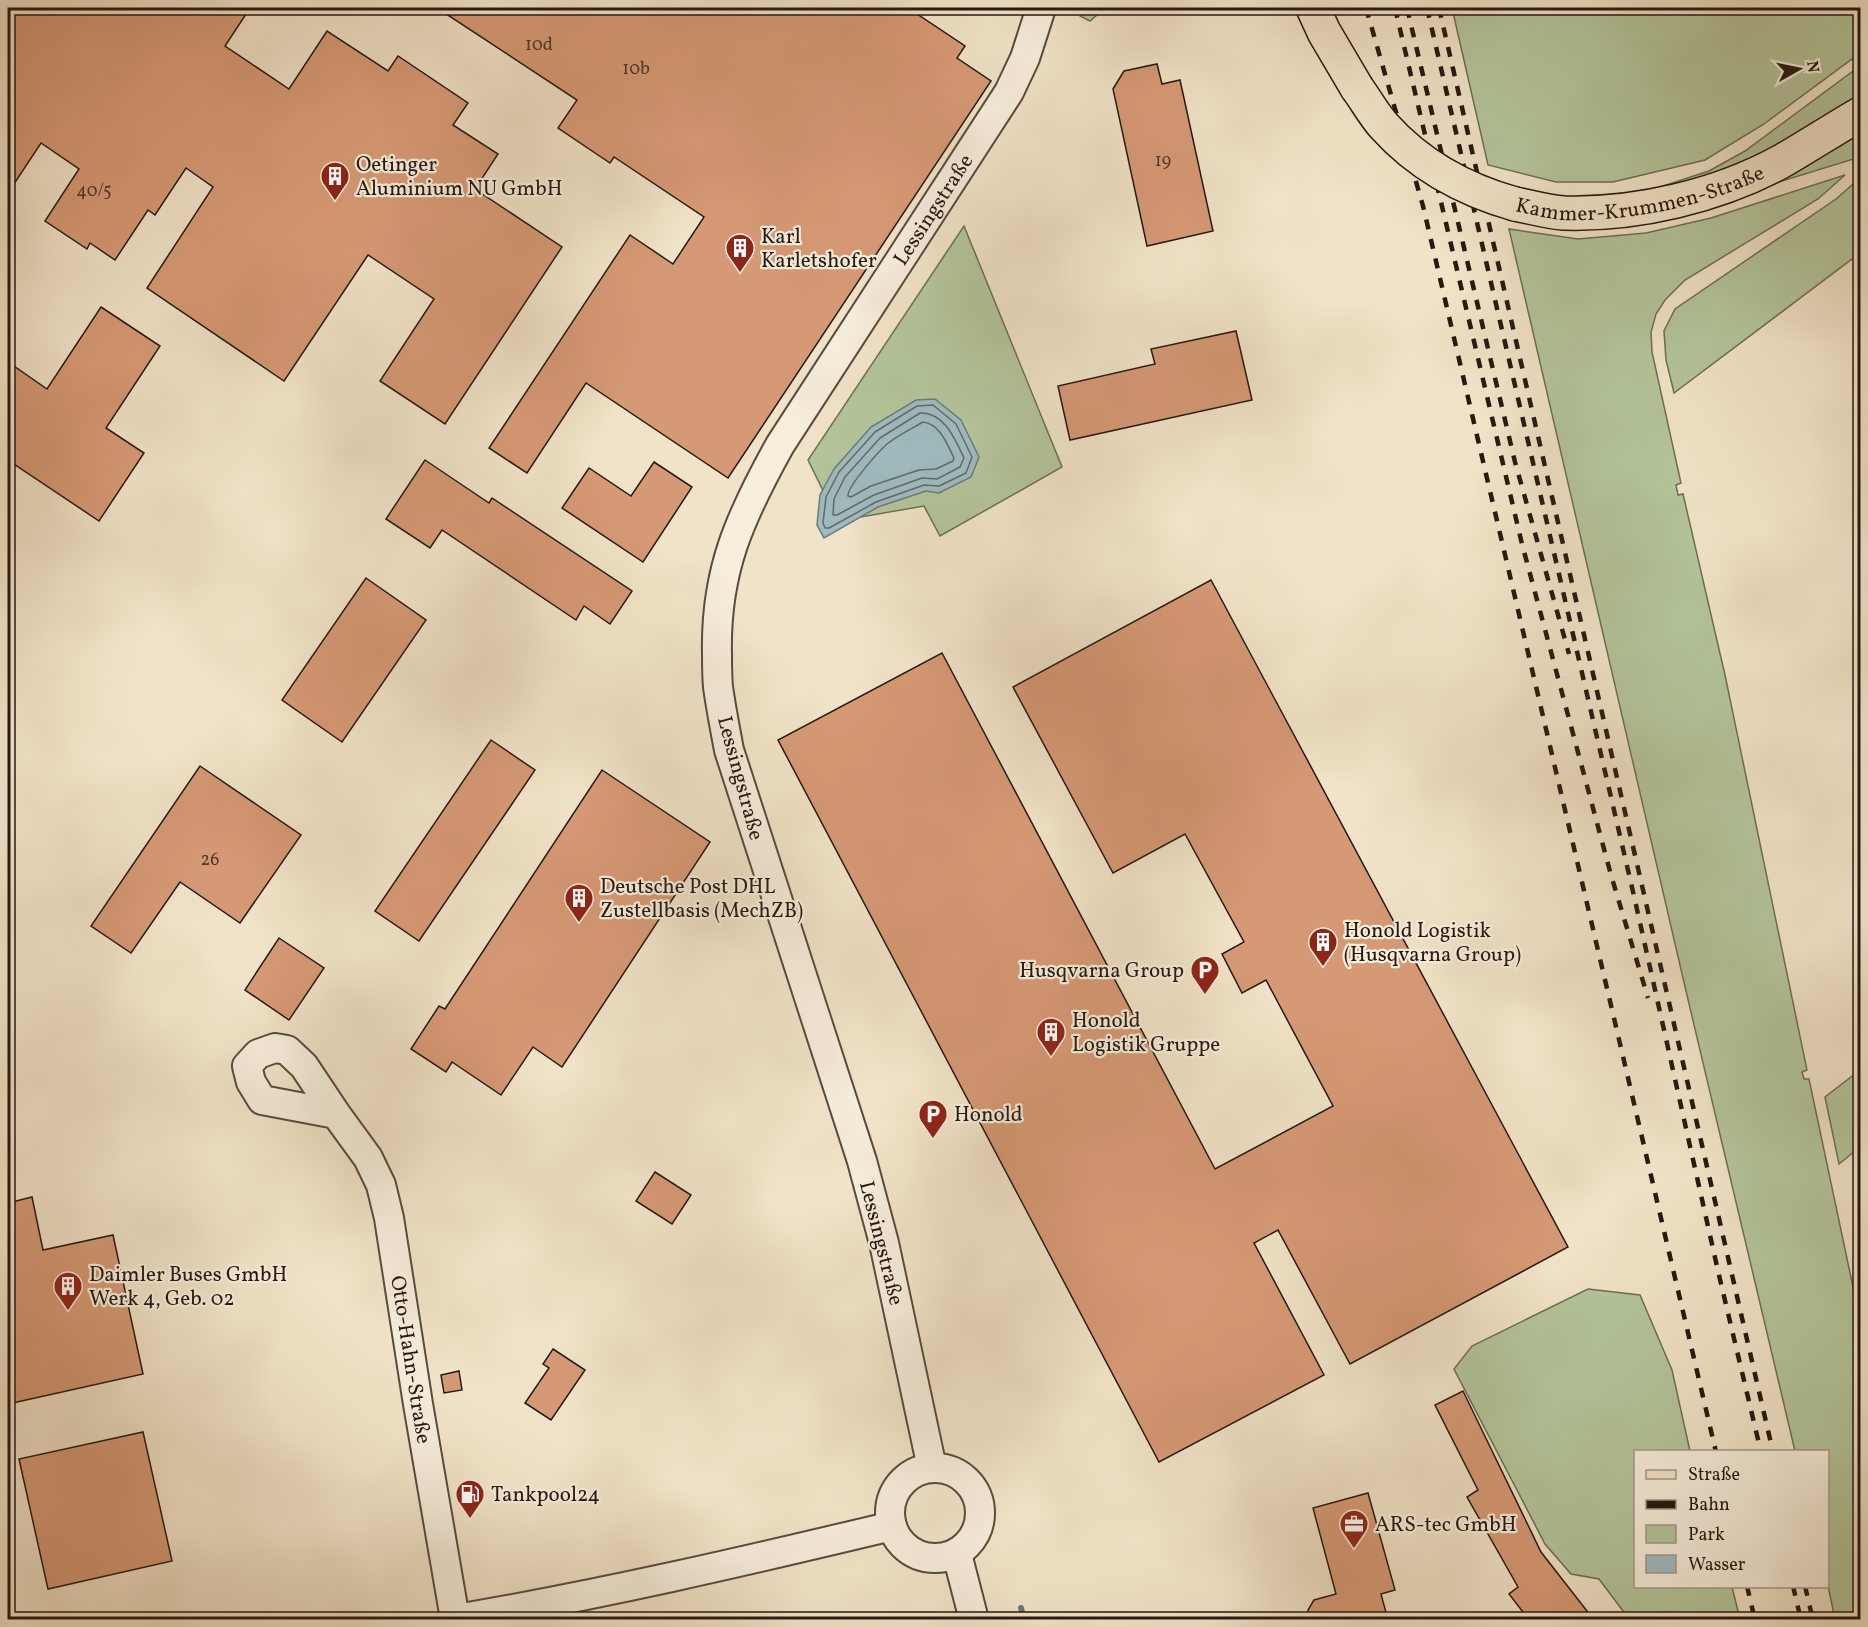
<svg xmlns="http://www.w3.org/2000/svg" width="1868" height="1627" viewBox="0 0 1868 1627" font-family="Vollkorn,serif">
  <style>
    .green { fill: #b4c59b; stroke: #6c6e56; stroke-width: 1.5 }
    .water { fill: #9fbbc0; stroke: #6e7a7a; stroke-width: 1.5 }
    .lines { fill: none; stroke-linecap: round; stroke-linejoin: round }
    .shore { stroke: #626a69; stroke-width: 1.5 }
    .stream { stroke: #6e7a7a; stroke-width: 6 }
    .building { fill: #d69975; stroke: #251812; stroke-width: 1.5 }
    .minor-casing { stroke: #584b40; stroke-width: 32 }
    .major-casing { stroke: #251812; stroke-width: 36 }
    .minor { stroke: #f6eddb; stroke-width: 28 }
    .major { stroke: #f1e3c8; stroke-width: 33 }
    .rail { stroke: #251812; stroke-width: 4.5; stroke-dasharray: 10 10; stroke-linecap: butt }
    .major-bridge-casing { stroke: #251812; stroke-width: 36; stroke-linecap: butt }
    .major-bridge { stroke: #f1e3c8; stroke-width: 33 }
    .labels { text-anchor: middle; stroke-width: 4.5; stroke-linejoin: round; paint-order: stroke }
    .number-label { font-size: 18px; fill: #51382b }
    .poi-label { font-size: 21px; fill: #251812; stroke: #f6eddb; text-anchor: start }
    .street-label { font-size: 21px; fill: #251812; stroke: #f6eddb }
  </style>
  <rect width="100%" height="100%" fill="#f1e3c8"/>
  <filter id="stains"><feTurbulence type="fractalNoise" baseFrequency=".00333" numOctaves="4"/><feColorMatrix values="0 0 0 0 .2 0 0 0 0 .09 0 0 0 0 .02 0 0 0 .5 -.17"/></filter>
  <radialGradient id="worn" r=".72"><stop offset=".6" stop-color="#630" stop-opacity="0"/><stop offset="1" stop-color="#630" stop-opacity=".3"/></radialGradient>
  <g class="green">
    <polygon points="1083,8 1105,8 1090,21 1080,16"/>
    <polygon points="1452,8 1730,8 1731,10 1741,8 1860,8 1860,53 1764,124 1705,160 1613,182 1556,182 1488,165"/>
    <polygon points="1860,66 1860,101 1752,161 1660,192 1619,196 1660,187 1709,171 1745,151"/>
    <polygon points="1860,128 1860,157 1746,192"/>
    <polygon points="1845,175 1818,199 1685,280 1665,300 1656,314 1651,332 1652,352 1681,483 1676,485 1678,495 1683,494 1725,675 1807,1070 1802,1072 1804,1079 1809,1079 1860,1320 1860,1620 1835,1619 1828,1586 1828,1452 1795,1451 1686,991 1509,229 1578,239 1646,233 1711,218"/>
    <polygon points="1860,178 1860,253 1674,393 1666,360 1664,331 1675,309 1836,199"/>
    <polygon points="964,226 1062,467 940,536 924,506 838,521 808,460"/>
    <polygon points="1860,1070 1860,1147 1839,1164 1825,1097"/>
    <polygon points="1588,1289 1640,1295 1672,1370 1690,1451 1636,1452 1636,1586 1732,1587 1740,1619 1629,1619 1599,1579 1571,1574 1545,1544 1454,1369 1472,1346"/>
  </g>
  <polygon class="water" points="935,399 961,420 979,457 971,477 939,493 926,491 878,507 824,538 817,525 820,495 834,469 871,427 916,400"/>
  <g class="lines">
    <g class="shore">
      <polygon points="933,405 956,424 972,457 966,473 939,486 924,485 876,502 829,528 825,528 823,523 826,497 839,472 875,432 917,406"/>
      <path d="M 920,413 C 944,412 955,439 964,458 L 960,467 L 937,479 L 922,478 L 874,495 L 837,515 L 833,515 L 834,499 L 845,477 L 880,438 Z"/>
      <path d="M 923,422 C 940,424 947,444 954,458 L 953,461 L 936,469 L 919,470 L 871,486 L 851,497 L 848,496 C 847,487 878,452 887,444 C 897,436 911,429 923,422 Z"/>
    </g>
    <polyline class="stream" points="1021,1608 1024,1620"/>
  </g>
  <g class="building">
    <polygon points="11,8 250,8 225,46 289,89 327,31 388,71 398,56 468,103 453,125 498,154 475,189 562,247 445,424 380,381 434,299 368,255 284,381 147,288 213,187 186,168 155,215 148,210 115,260 90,243 87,249 45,221 79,169 41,143 8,193 8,13"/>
    <polygon points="437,8 908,8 965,46 957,58 991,81 728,478 586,383 527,473 489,448 630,235 673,264 704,217 614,157 610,163 558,128 577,100"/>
    <polygon points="1157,64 1162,84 1180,80 1213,231 1147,246 1113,89 1124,71"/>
    <polygon points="101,307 160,346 106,428 144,453 99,521 8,460 8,362 47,389"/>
    <polygon points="1236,331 1252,400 1070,440 1058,386 1155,364 1151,349"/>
    <polygon points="425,460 489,503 492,498 632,591 610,624 584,606 576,620 442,530 430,548 386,519"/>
    <polygon points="654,462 692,487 643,562 562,508 589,468 631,496"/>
    <polygon points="366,578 426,620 342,742 282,700"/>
    <polygon points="1211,580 1568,1247 1350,1364 1278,1230 1254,1243 1324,1375 1159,1462 778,740 942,653 1215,1169 1333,1106 1266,980 1242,993 1222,954 1244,942 1185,834 1113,873 1013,687"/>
    <polygon points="491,740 535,770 419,941 375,911"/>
    <polygon points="200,766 301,835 240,923 180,882 131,953 91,926"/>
    <polygon points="602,770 710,842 562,1067 533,1047 501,1095 452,1062 446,1072 411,1049 439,1006 445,1009"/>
    <polygon points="279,938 324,968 289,1020 245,990"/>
    <polygon points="655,1172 691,1195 672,1224 636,1201"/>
    <polygon points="32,1197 43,1250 113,1235 143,1374 8,1404 8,1203"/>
    <polygon points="553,1349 585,1370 551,1420 525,1403 549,1368 543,1364"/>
    <polygon points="459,1371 462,1390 444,1393 441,1375"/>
    <polygon points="1463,1391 1541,1552 1594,1620 1529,1620 1509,1594 1518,1587 1467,1497 1478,1490 1435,1405"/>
    <polygon points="143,1432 172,1561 48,1589 19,1459"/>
    <polygon points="1368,1493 1395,1590 1381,1594 1388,1620 1308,1620 1308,1610 1314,1600 1336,1594 1313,1508"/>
  </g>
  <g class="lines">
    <g class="minor-casing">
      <g id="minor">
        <path id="s1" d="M 336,1114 L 262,1100 L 251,1082 L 247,1066 L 258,1054 L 275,1048 L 287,1050 L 304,1066 L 336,1114 L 368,1158 L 381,1185 L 389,1218 L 418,1404 L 455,1619"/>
        <circle cx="935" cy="1513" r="45"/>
        <path id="s2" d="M 932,1468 L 884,1243 L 862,1161 L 729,750 C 725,729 721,708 718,687 C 717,676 717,665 717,654 C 715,571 740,517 780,445 L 1009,92 L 1025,58 L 1041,8"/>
        <polyline points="957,1554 974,1620"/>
        <path d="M 451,1620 C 600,1595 746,1561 892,1526"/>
      </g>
    </g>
    <g class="major-casing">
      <g id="major">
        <polyline points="1313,8 1324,32 1357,88"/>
        <path id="s3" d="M 1515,204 C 1531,207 1548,212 1564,213 C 1637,215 1718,196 1782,161 C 1808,146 1834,129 1860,114"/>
      </g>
    </g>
    <use href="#minor" class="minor"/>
    <use href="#major" class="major"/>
    <g class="rail">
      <polyline points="1366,8 1423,206 1716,1452"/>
      <polyline points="1395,8 1522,544 1611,875 1648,998"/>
      <polyline points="1407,8 1515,462 1569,654"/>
      <polyline points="1427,8 1634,896 1718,1271 1761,1452"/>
      <polyline points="1439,8 1773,1452"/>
      <polyline points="1747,1586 1755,1620"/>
      <polyline points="1793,1586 1801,1620"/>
      <polyline points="1805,1586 1813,1620"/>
    </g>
    <g class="major-bridge-casing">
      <path id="major-bridge" d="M 1357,88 C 1366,100 1374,115 1384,126 C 1419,165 1465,190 1515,204"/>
    </g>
    <use href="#major-bridge" class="major-bridge"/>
  </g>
  <defs>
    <g id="building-pin" transform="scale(1.5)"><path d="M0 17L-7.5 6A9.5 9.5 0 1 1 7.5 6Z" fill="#8f2418" stroke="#f6eddb"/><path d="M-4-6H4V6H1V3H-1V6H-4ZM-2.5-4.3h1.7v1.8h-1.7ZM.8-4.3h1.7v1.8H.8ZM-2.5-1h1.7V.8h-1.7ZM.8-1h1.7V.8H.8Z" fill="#fff"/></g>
    <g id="parking-pin" transform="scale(1.5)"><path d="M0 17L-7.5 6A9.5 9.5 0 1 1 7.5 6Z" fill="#8f2418" stroke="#f6eddb"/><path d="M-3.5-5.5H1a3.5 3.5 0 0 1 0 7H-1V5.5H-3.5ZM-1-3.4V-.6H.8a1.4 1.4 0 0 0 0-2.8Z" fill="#fff"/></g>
    <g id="fuel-pin" transform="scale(1.5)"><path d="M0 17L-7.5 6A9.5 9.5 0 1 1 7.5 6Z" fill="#8f2418" stroke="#f6eddb"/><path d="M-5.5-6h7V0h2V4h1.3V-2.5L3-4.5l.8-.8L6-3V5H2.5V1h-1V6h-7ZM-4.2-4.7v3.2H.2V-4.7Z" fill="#fff"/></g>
    <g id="office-pin" transform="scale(1.5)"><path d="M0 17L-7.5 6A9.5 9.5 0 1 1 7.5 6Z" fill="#8f2418" stroke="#f6eddb"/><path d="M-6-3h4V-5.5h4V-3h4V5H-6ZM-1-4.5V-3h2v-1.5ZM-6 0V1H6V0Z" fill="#fff"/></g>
  </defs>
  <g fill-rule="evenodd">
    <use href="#building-pin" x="335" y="176"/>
    <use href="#building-pin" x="740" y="248"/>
    <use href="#building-pin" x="579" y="898"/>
    <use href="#building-pin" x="1323" y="942"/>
    <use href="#parking-pin" x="1205" y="970"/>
    <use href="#building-pin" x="1051" y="1032"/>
    <use href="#parking-pin" x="933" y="1114"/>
    <use href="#building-pin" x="68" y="1286"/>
    <use href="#fuel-pin" x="470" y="1494"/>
    <use href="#office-pin" x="1354" y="1524"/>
  </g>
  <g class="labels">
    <g class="number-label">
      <text x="539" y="50">10d</text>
      <text x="636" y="74">10b</text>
      <text x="1163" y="166">19</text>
      <text x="94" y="196">40/5</text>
      <text x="210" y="865">26</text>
    </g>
    <g class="poi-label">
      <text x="356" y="171">Oetinger<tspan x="356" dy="24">Aluminium NU GmbH</tspan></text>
      <text x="761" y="243">Karl<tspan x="761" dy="24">Karletshofer</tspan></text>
      <text x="600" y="893">Deutsche Post DHL<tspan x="600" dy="24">Zustellbasis (MechZB)</tspan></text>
      <text x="1344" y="937">Honold Logistik<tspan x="1344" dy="24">(Husqvarna Group)</tspan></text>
      <text x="1184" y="977" text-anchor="end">Husqvarna Group</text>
      <text x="1072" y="1027">Honold<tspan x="1072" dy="24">Logistik Gruppe</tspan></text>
      <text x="954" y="1121">Honold</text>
      <text x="89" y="1281">Daimler Buses GmbH<tspan x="89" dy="24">Werk 4, Geb. 02</tspan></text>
      <text x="491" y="1501">Tankpool24</text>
      <text x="1375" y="1531">ARS-tec GmbH</text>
    </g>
    <g class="street-label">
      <text dy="7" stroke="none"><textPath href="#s3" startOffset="128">Kammer-Krummen-Straße</textPath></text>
      <text dy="7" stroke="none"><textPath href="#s2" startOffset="1346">Lessingstraße</textPath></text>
      <text transform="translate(741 778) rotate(75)" y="7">Lessingstraße</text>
      <text transform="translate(882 1243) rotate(76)" y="7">Lessingstraße</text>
      <text dy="7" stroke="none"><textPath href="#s1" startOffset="502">Otto-Hahn-Straße</textPath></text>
    </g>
  </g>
  <rect width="1868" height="1627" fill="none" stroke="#f1e3c8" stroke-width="30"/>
  <rect x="9" y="9" width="1850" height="1609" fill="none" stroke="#251812" stroke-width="3"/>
  <rect x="15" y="15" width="1838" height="1597" fill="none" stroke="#251812" stroke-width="1.5"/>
  <rect x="1634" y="1450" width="195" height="138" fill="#f6eddb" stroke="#a2988b" stroke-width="1.5"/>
  <rect x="1646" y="1470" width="30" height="9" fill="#f1e3c8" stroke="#a2988b" stroke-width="1.5"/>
  <text x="1688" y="1480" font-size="18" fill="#251812">Straße</text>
  <rect x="1646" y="1500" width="30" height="9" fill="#251812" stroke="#a2988b" stroke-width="1.5"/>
  <text x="1688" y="1510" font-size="18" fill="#251812">Bahn</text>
  <rect x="1646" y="1525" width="30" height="18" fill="#b4c59b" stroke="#a2988b" stroke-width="1.5"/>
  <text x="1688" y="1540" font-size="18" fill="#251812">Park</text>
  <rect x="1646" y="1555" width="30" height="18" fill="#9fbbc0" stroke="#a2988b" stroke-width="1.5"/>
  <text x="1688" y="1570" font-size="18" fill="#251812">Wasser</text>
  <g transform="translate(1799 69) rotate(81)" stroke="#f6eddb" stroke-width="4.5" paint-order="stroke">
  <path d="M0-4.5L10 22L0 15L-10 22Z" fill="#251812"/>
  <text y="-9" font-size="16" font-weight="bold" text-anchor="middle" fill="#251812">N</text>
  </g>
  <rect width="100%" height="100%" filter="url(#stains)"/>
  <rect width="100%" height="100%" fill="url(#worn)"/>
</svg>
